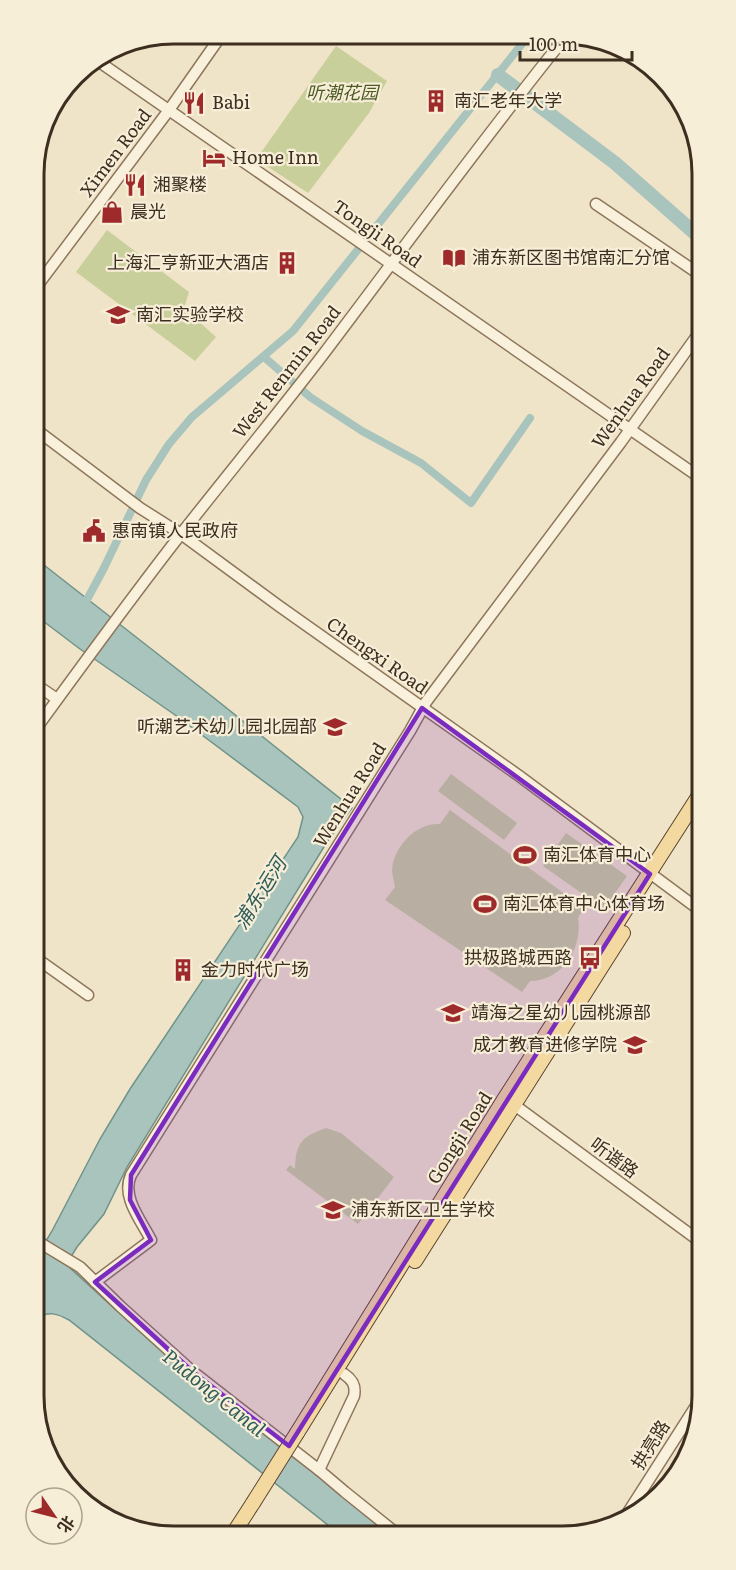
<svg xmlns="http://www.w3.org/2000/svg" width="736" height="1570" viewBox="0 0 736 1570" font-family="Literata,'Noto Sans SC',serif">
  <style>
    .green { fill: #c9cf9b }
    .water { fill: #a9c4bc; stroke: #6f938a; stroke-width: 1.5 }
    .lines { fill: none; stroke-linecap: round; stroke-linejoin: round }
    .canal { stroke: #a9c4bc; stroke-width: 8 }
    .river { stroke: #a9c4bc; stroke-width: 14 }
    .minor-casing { stroke: #8d765c; stroke-width: 13 }
    .major-casing { stroke: #5b4430; stroke-width: 16 }
    .minor { stroke: #faf1dc; stroke-width: 10 }
    .major { stroke: #f3d9a0; stroke-width: 14 }
    .major-bridge-casing { stroke: #5b4430; stroke-width: 16; stroke-linecap: butt }
    .major-bridge { stroke: #f3d9a0; stroke-width: 14 }
    .marked { fill: #7b2cbf; fill-opacity: 0.2; stroke: #7b2cbf; stroke-width: 4.5; stroke-linejoin: round }
    .labels { text-anchor: middle; stroke-width: 4.5; stroke-linejoin: round; paint-order: stroke }
    .park-label { font-size: 18px; font-style: italic; fill: #4d5a26; stroke: #f7eed8 }
    .poi-label { font-size: 18px; fill: #3d2e20; stroke: #f7eed8; text-anchor: start }
    .street-label { font-size: 18px; fill: #3d2e20; stroke: #f7eed8 }
    .water-label { font-size: 20px; font-style: italic; fill: #2f5d5a; stroke: #f7eed8 }
    .rim { fill: none; stroke: #3d2e20; stroke-width: 3 }
  </style>
  <rect width="100%" height="100%" fill="#f0e4c8"/>
  <g class="green">
    <polygon points="336,46 387,81 369,113 308,193 259,161 260,154"/>
    <polygon points="107,230 189,292 184,308 216,337 195,361 76,272"/>
    <polygon points="451,774 517,823 504,840 438,791"/>
    <path d="M 450,810 L 584,908 L 578,918 C 583,947 563,981 530,981 L 522,992 L 385,900 L 395,887 C 394,882 393,877 392,872 C 392,848 416,822 440,824 Z"/>
    <polygon points="566,833 627,876 604,909 543,866"/>
    <path d="M 326,1128 L 341,1133 L 394,1177 L 358,1224 L 286,1170 L 290,1165 L 295,1169 C 296,1143 301,1137 326,1128 Z"/>
  </g>
  <path class="water" d="M 35,558 L 214,698 L 352,808 L 327,842 L 127,1167 L 104,1214 L 77,1247 L 72,1255 L 70,1268 L 181,1369 L 263,1432 L 389,1533 L 338,1533 L 69,1320 C 58,1314 48,1310 37,1319 L 37,1256 L 52,1231 L 100,1139 L 130,1089 L 298,837 L 303,817 L 298,807 L 178,717 L 80,649 L 35,615 Z"/>
  <g class="lines">
    <g class="canal">
      <polyline points="264,357 310,397 362,431 421,463 471,503 530,418"/>
      <polyline points="82,609 104,568 146,480 169,444 192,417 293,331 529,35"/>
    </g>
    <polyline class="river" points="498,75 615,163 698,236"/>
    <g class="minor-casing">
      <g id="minor">
        <polyline points="95,59 699,477"/>
        <polyline points="596,204 699,274"/>
        <polyline points="34,290 169,110 223,33"/>
        <polyline points="34,428 140,508 181,534 279,606 518,775 701,911"/>
        <polyline points="35,684 57,699"/>
        <path d="M 35,730 C 83,664 131,598 181,534 C 228,474 276,416 322,356 C 403,249 482,140 567,35"/>
        <polyline points="36,958 88,995"/>
        <polyline points="509,1101 702,1243"/>
        <path d="M 37,1241 L 80,1267 L 120,1306 L 193,1372 L 319,1470 L 354,1396 C 356,1386 353,1380 344,1374"/>
        <path d="M 95,1282 L 151,1240 C 141,1220 121,1197 131,1175 L 410,731 L 426,702 L 621,442 L 699,333"/>
        <polyline points="319,1470 345,1492 396,1533"/>
        <polyline points="627,1514 703,1395"/>
      </g>
    </g>
    <g class="major-casing">
      <g id="major">
        <polyline points="415,1261 623,933"/>
        <polyline points="297,1433 505,1098 700,794"/>
        <polyline points="233,1534 253,1503"/>
      </g>
    </g>
    <use href="#minor" class="minor"/>
    <use href="#major" class="major"/>
    <g class="major-bridge-casing">
      <polyline id="major-bridge" points="253,1503 297,1433"/>
    </g>
    <use href="#major-bridge" class="major-bridge"/>
  </g>
  <path class="marked" d="M 422,708 L 650,874 L 289,1446 L 193,1372 L 95,1282 L 151,1240 L 130,1200 L 131,1175 Z"/>
  <defs>
    <g id="building-bare" transform="scale(1.8)"><path d="M-4-6H4V6H1V3H-1V6H-4ZM-2.5-4.3h1.7v1.8h-1.7ZM.8-4.3h1.7v1.8H.8ZM-2.5-1h1.7V.8h-1.7ZM.8-1h1.7V.8H.8Z" fill="#9e2a2b" stroke="#f7eed8" stroke-width="2.5" paint-order="stroke"/></g>
    <g id="restaurant-bare" transform="scale(1.8)"><path d="M-5-6h1v4h1v-4h1v4h1v-4h1v5L-1.5 .5V6h-2V.5L-5-1ZM5-6V6H3V1.5H1.5Q1.5-4 5-6Z" fill="#9e2a2b" stroke="#f7eed8" stroke-width="2.5" paint-order="stroke"/></g>
    <g id="hotel-bare" transform="scale(1.8)"><path d="M-6-4.5h1.5V1H6V5H4.5V3h-9V5H-6ZM-4 0a1.8 1.8 0 1 1 3.6 0ZM.5 0V-2.5h3Q6-2.5 6 0Z" fill="#9e2a2b" stroke="#f7eed8" stroke-width="2.5" paint-order="stroke"/></g>
    <g id="shop-bare" transform="scale(1.8)"><path d="M-5-2.5h2.3a2.7 3.5 0 0 1 5.4 0H5L5.5 6h-11ZM-1.5-2.5h3a1.5 2.3 0 0 0-3 0Z" fill="#9e2a2b" stroke="#f7eed8" stroke-width="2.5" paint-order="stroke"/></g>
    <g id="library-bare" transform="scale(1.8)"><path d="M-6-4Q-3-5.5-.7-3.5V5Q-3 3-6 4ZM6-4Q3-5.5 .7-3.5V5Q3 3 6 4Z" fill="#9e2a2b" stroke="#f7eed8" stroke-width="2.5" paint-order="stroke"/></g>
    <g id="school-bare" transform="scale(1.8)"><path d="M0-5L7-2L0 1L-7-2ZM-4 1L0 2.5L4 1V4Q0 6-4 4Z" fill="#9e2a2b" stroke="#f7eed8" stroke-width="2.5" paint-order="stroke"/></g>
    <g id="civic-bare" transform="scale(1.8)"><path d="M-.6-6.5H3V-4.5H.6V-3L4-1V1h2V6H-6V1h2V-1L-.6-3ZM-1.2 2.5V6h2.4V2.5Z" fill="#9e2a2b" stroke="#f7eed8" stroke-width="2.5" paint-order="stroke"/></g>
    <g id="stadium-bare" transform="scale(1.8)"><path d="M0-5a6.5 5 0 1 0 0 10a6.5 5 0 1 0 0-10ZM-3.5-1.8h7v3.6h-7Z" fill="#9e2a2b" stroke="#f7eed8" stroke-width="2.5" paint-order="stroke"/></g>
    <g id="bus-bare" transform="scale(1.8)"><path d="M-5-6H5V4H4V6H2V4H-2V6H-4V4H-5ZM-3.5-4V0h7V-4ZM-3.5 1.2v1.5H-2V1.2ZM2 1.2v1.5H3.5V1.2Z" fill="#9e2a2b" stroke="#f7eed8" stroke-width="2.5" paint-order="stroke"/></g>
    <g id="university-bare" transform="scale(1.8)"><path d="M0-5L7-2L0 1L-7-2ZM-4 1L0 2.5L4 1V4Q0 6-4 4Z" fill="#9e2a2b" stroke="#f7eed8" stroke-width="2.5" paint-order="stroke"/></g>
  </defs>
  <g fill-rule="evenodd">
    <use href="#building-bare" x="436" y="101"/>
    <use href="#restaurant-bare" x="194" y="103"/>
    <use href="#hotel-bare" x="214" y="158"/>
    <use href="#restaurant-bare" x="135" y="185"/>
    <use href="#shop-bare" x="112" y="212"/>
    <use href="#library-bare" x="454" y="258"/>
    <use href="#building-bare" x="287" y="263"/>
    <use href="#school-bare" x="118" y="315"/>
    <use href="#civic-bare" x="94" y="531"/>
    <use href="#school-bare" x="335" y="727"/>
    <use href="#stadium-bare" x="525" y="855"/>
    <use href="#stadium-bare" x="485" y="904"/>
    <use href="#bus-bare" x="590" y="958"/>
    <use href="#building-bare" x="183" y="970"/>
    <use href="#school-bare" x="453" y="1013"/>
    <use href="#school-bare" x="635" y="1045"/>
    <use href="#university-bare" x="333" y="1210"/>
  </g>
  <g class="labels">
    <g class="park-label">
      <text x="342" y="99">听潮花园</text>
    </g>
    <g class="poi-label">
      <text x="454" y="107">南汇老年大学</text>
      <text x="212" y="109">Babi</text>
      <text x="232" y="164">Home Inn</text>
      <text x="153" y="191">湘聚楼</text>
      <text x="130" y="218">晨光</text>
      <text x="472" y="264">浦东新区图书馆南汇分馆</text>
      <text x="269" y="269" text-anchor="end">上海汇亨新亚大酒店</text>
      <text x="136" y="321">南汇实验学校</text>
      <text x="112" y="537">惠南镇人民政府</text>
      <text x="317" y="733" text-anchor="end">听潮艺术幼儿园北园部</text>
      <text x="543" y="861">南汇体育中心</text>
      <text x="503" y="910">南汇体育中心体育场</text>
      <text x="572" y="964" text-anchor="end">拱极路城西路</text>
      <text x="201" y="976">金力时代广场</text>
      <text x="471" y="1019">靖海之星幼儿园桃源部</text>
      <text x="617" y="1051" text-anchor="end">成才教育进修学院</text>
      <text x="351" y="1216">浦东新区卫生学校</text>
    </g>
    <g class="street-label">
      <text transform="translate(116 153) rotate(-53)" y="6">Ximen Road</text>
      <text transform="translate(377 234) rotate(35)" y="6">Tongji Road</text>
      <text transform="translate(287 372) rotate(-52)" y="6">West Renmin Road</text>
      <text transform="translate(631 398) rotate(-54)" y="6">Wenhua Road</text>
      <text transform="translate(377 656) rotate(35)" y="6">Chengxi Road</text>
      <text transform="translate(350 795) rotate(-58)" y="6">Wenhua Road</text>
      <text transform="translate(460 1138) rotate(-58)" y="6">Gongji Road</text>
      <text transform="translate(614 1158) rotate(36)" y="6">听谐路</text>
      <text transform="translate(651 1445) rotate(-58)" y="6">拱亮路</text>
    </g>
    <g class="water-label">
      <text transform="translate(260 893) rotate(-58)" y="7">浦东运河</text>
      <text transform="translate(214 1393) rotate(39)" y="7">Pudong Canal</text>
    </g>
  </g>
  <path d="M0 0H736V1570H0ZM174 44H562A130 130 0 0 1 692 174V1396A130 130 0 0 1 562 1526H174A130 130 0 0 1 44 1396V174A130 130 0 0 1 174 44Z" fill="#f7eed8" fill-rule="evenodd"/>
  <path class="rim" d="M174 44H562A130 130 0 0 1 692 174V1396A130 130 0 0 1 562 1526H174A130 130 0 0 1 44 1396V174A130 130 0 0 1 174 44Z"/>
  <g transform="translate(54 1516) rotate(125)"><circle r="28" fill="#f7eed8" stroke="#ada18e" stroke-width="1.5"/>
  <path d="M0-4.5L10 22L0 15L-10 22Z" fill="#9e2a2b"/>
  <text y="-9" font-size="16" font-weight="bold" text-anchor="middle" fill="#3d2e20">北</text>
  </g>
  <path d="M520 51v9h112v-9" fill="none" stroke="#3d2e20" stroke-width="3"/>
  <text x="529" y="51" font-size="18" fill="#3d2e20" stroke="#f7eed8" stroke-width="4.5" paint-order="stroke">100 m</text>
</svg>
